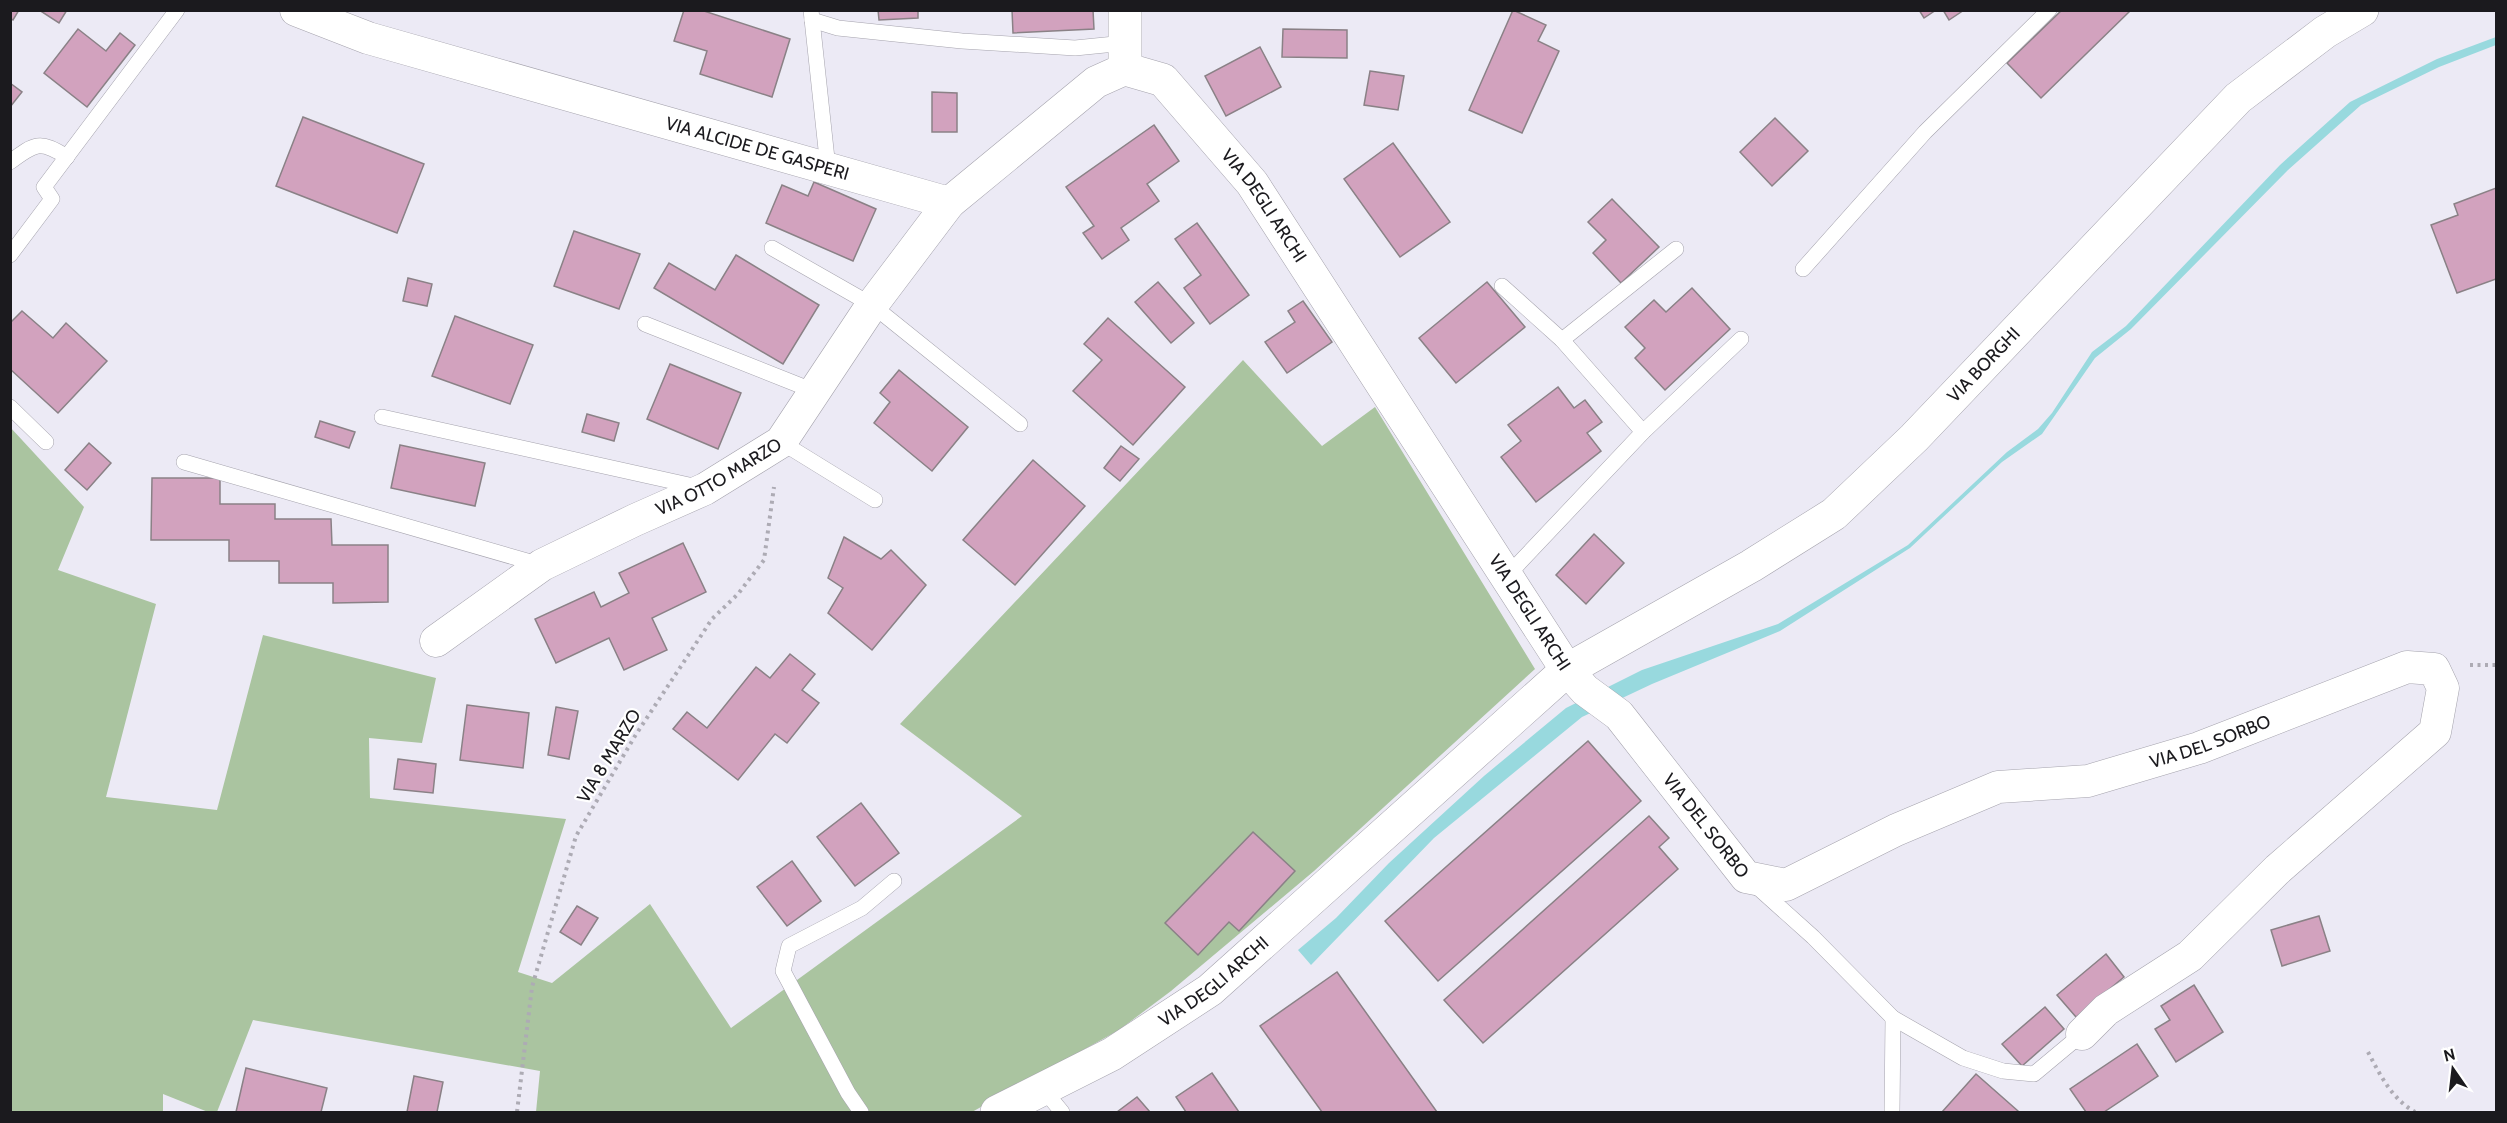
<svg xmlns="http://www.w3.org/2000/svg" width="2507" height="1123" viewBox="0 0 2507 1123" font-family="Cabin,sans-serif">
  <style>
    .green { fill: #aac4a0 }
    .water { fill: #98d9de }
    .building { fill: #d2a2be; stroke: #8a8186; stroke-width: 1.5 }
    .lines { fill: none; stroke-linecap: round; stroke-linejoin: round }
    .lane-casing { stroke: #a5a3ad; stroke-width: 16 }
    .street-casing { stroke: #a5a3ad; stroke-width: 33 }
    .secondary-casing { stroke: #a5a3ad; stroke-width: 34 }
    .path { stroke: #adabb4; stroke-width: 4; stroke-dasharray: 3 4.5; stroke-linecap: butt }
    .lane { stroke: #fff; stroke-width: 15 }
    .street { stroke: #fff; stroke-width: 32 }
    .secondary { stroke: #fff; stroke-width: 33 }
    .labels { text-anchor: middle; stroke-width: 4.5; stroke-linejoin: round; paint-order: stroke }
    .street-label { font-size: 18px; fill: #1b1a1e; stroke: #fff }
  </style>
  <rect width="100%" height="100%" fill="#eceaf5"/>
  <polygon class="green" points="1243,360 1322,446 1375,407 1535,669 1314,871 1171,991 1119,1030 972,1112 536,1112 540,1071 253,1020 217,1112 208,1112 163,1094 163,1112 11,1112 10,427 84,507 58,570 156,604 106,797 217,810 263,635 436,678 422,743 369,738 370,798 566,819 518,972 552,983 650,904 731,1028 1022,816 900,724"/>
  <polygon class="water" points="2496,37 2496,45 2439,67 2361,105 2288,170 2131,329 2095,358 2042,434 2002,462 1910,548 1780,631 1652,684 1582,717 1434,838 1311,965 1298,950 1336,918 1389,863 1484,776 1566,708 1642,670 1778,624 1908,545 2007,452 2038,429 2052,413 2092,352 2126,326 2280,165 2350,102 2437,59"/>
  <g class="building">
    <polygon points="10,10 19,10 13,20 10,18"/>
    <polygon points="39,10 67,10 59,23"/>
    <polygon points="684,10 701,10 790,39 772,97 700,74 707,51 674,41"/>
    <polygon points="878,10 918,10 918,18 879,20"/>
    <polygon points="1012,10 1093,10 1094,29 1013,33"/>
    <polygon points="1513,10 1546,25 1538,41 1559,51 1522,133 1469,110"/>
    <polygon points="1919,10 1936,10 1924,18"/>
    <polygon points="1943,10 1964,10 1949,20"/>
    <polygon points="2062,10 2131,10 2041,98 2007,63"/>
    <polygon points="78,29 106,51 120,33 135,45 87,107 44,73"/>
    <polygon points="1283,29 1347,30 1347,58 1282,57"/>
    <polygon points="1260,47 1281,87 1226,116 1205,76"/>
    <polygon points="1370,71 1404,76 1398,110 1364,105"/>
    <polygon points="10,83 22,92 10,107"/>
    <polygon points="932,92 957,93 957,132 932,132"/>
    <polygon points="303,117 424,164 397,233 276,186"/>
    <polygon points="1775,118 1808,151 1772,186 1740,152"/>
    <polygon points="1154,125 1179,161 1147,184 1159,201 1121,228 1129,240 1102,259 1083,233 1094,226 1066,187"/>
    <polygon points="1393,143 1450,222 1400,257 1344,179"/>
    <polygon points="814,182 876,209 853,261 766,223 782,185 808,196"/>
    <polygon points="2496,188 2496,279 2457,293 2431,225 2458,215 2454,204"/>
    <polygon points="1612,199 1659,247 1621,283 1593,253 1606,240 1588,222"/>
    <polygon points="1197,223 1249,295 1210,324 1184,288 1201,275 1175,239"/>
    <polygon points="574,231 640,254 619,309 554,286"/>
    <polygon points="736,255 819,305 783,364 654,288 669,263 715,290"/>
    <polygon points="408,278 432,284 427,306 403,301"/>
    <polygon points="1158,282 1194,323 1171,343 1135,302"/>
    <polygon points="1487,282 1525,327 1456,383 1419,338"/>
    <polygon points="1692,288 1730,329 1665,390 1635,358 1645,348 1625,327 1654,300 1666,312"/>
    <polygon points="1303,301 1332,342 1287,373 1265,342 1295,322 1288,311"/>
    <polygon points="22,311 53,338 66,323 107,361 58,413 10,369 10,323"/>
    <polygon points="455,316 533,345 510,404 432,376"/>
    <polygon points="1108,318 1185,387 1133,445 1073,391 1102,360 1084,344"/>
    <polygon points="670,364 741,393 718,449 647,419"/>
    <polygon points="899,370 968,427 932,471 874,423 890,402 880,393"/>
    <polygon points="1558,387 1574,408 1585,400 1602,422 1587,433 1601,451 1536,502 1501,457 1521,441 1508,425"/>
    <polygon points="587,414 619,423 614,441 582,432"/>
    <polygon points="320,421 355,432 349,448 315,437"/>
    <polygon points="89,443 111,463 87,490 65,470"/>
    <polygon points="400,445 485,463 475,506 391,488"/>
    <polygon points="1121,446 1139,459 1120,481 1104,468"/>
    <polygon points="1033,460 1085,506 1015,585 963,540"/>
    <polygon points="152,478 220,478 220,504 275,504 275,519 331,519 332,545 388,545 388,602 333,603 333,583 279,583 279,561 229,561 229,540 151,540"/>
    <polygon points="1594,534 1624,563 1586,604 1556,575"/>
    <polygon points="844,537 881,559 891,550 926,585 872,650 828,613 843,588 828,578"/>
    <polygon points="683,543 706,592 652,618 667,650 624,670 609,638 556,663 535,619 594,592 601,607 629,593 619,573"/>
    <polygon points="790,654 815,674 802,690 819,703 787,743 775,734 738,780 673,729 687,712 707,728 756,667 770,678"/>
    <polygon points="467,705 529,713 523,768 460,760"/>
    <polygon points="556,707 578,711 569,759 548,755"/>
    <polygon points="1588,741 1641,801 1438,981 1385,921"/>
    <polygon points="398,759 436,764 433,793 394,789"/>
    <polygon points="861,803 899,853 855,886 817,837"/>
    <polygon points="1649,816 1669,838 1659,847 1678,869 1483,1043 1444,1000"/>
    <polygon points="1253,832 1295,871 1239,931 1229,922 1198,955 1165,923"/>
    <polygon points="792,861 821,901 787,926 757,887"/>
    <polygon points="577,906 598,918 581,945 560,932"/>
    <polygon points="2319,916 2330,951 2282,966 2271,930"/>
    <polygon points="2106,954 2124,977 2076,1017 2057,995"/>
    <polygon points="1337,972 1437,1112 1322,1112 1260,1026"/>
    <polygon points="2194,985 2223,1032 2176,1062 2155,1029 2170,1020 2161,1006"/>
    <polygon points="2045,1007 2064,1029 2022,1066 2002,1044"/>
    <polygon points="2137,1044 2158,1076 2104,1112 2086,1112 2070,1089"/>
    <polygon points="246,1068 327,1088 321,1112 236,1112"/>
    <polygon points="1212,1073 1239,1112 1186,1112 1176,1097"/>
    <polygon points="1976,1074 2018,1111 2017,1112 1942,1112"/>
    <polygon points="414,1076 443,1082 437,1112 407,1112"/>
    <polygon points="1137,1097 1150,1112 1117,1112"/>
  </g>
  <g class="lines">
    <g class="lane-casing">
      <g id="lane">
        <polyline points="811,10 828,168"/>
        <polyline points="812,20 838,28 962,41 1075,48 1125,43"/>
        <path d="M 10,162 C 35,143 40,140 67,157"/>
        <polyline points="772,248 872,305 1020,424"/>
        <polyline points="10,255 52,199 44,187 177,10"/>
        <polyline points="1803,269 1925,132 2049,10"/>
        <polyline points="1502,286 1562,340 1643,432"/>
        <polyline points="645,324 814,391"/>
        <polyline points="1562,340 1676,249"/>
        <polyline points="10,407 46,442"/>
        <polyline points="382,417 698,487"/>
        <polyline points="781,442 875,500"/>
        <polyline points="184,462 541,565"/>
        <polyline points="1506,577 1643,432 1741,339"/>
        <polyline points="1755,885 1813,937 1893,1018 1963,1058 2003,1071 2034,1074 2082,1034"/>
        <polyline points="1043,1089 1062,1112"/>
        <polyline points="861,1112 848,1093 783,971 789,946 862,908 894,881"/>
        <polyline points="1892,1112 1893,1018"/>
      </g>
    </g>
    <g class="street-casing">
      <g id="street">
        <path id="s1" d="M 296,10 L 368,38 L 949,203 L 1096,82 L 1125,69"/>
        <path id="s2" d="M 436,641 L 542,565 L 635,520 L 705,489 L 781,442 L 872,305 L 949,203"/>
        <path id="s3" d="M 1567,670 L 1585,690 L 1619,715 L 1746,877 L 1786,885 L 1896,830 L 1998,787 L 2088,781 L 2199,748 L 2407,667 L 2434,669 L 2443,688 L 2435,732 L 2278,869 L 2190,956 L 2106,1010 L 2082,1034"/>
      </g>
    </g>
    <g class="secondary-casing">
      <g id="secondary">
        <path id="s4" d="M 1125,10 L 1125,69 L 1163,80 L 1252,183 L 1567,670"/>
        <path id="s5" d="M 997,1112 L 1112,1054 L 1210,990 L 1567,670 L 1751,566 L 1834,514 L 1914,438 L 2238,98 L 2325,32 L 2362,10"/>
      </g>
    </g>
    <g class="path">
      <polyline points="2470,665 2496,665"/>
      <path d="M 2368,1052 C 2380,1075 2392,1099 2415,1112"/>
      <polyline points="517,1112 532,987 576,836 635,736 712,619 738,594 764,560 774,487"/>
    </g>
    <use href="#lane" class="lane"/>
    <use href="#street" class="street"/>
    <use href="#secondary" class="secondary"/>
  </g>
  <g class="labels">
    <g class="street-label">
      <text dy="6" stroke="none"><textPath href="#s1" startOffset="482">VIA ALCIDE DE GASPERI</textPath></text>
      <text dy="6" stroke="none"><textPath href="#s4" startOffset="260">VIA DEGLI ARCHI</textPath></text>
      <text dy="6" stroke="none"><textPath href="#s5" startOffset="1246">VIA BORGHI</textPath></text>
      <text dy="6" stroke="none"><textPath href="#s2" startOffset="328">VIA OTTO MARZO</textPath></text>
      <text dy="6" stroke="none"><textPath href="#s4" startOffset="746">VIA DEGLI ARCHI</textPath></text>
      <text dy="6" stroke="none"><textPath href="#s3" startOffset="768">VIA DEL SORBO</textPath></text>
      <text transform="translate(609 756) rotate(-59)" y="6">VIA 8 MARZO</text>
      <text dy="6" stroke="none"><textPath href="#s3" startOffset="210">VIA DEL SORBO</textPath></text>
      <text dy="6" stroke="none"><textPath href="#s5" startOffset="254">VIA DEGLI ARCHI</textPath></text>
    </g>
  </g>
  <rect width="2507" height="1123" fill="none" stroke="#1b1a1e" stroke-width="24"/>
  <g transform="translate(2453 1069) rotate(346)" stroke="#ffffff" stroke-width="4.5" paint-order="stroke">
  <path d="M0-4.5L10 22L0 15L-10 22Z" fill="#1b1a1e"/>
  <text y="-9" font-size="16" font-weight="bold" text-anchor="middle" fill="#1b1a1e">N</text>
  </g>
</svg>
